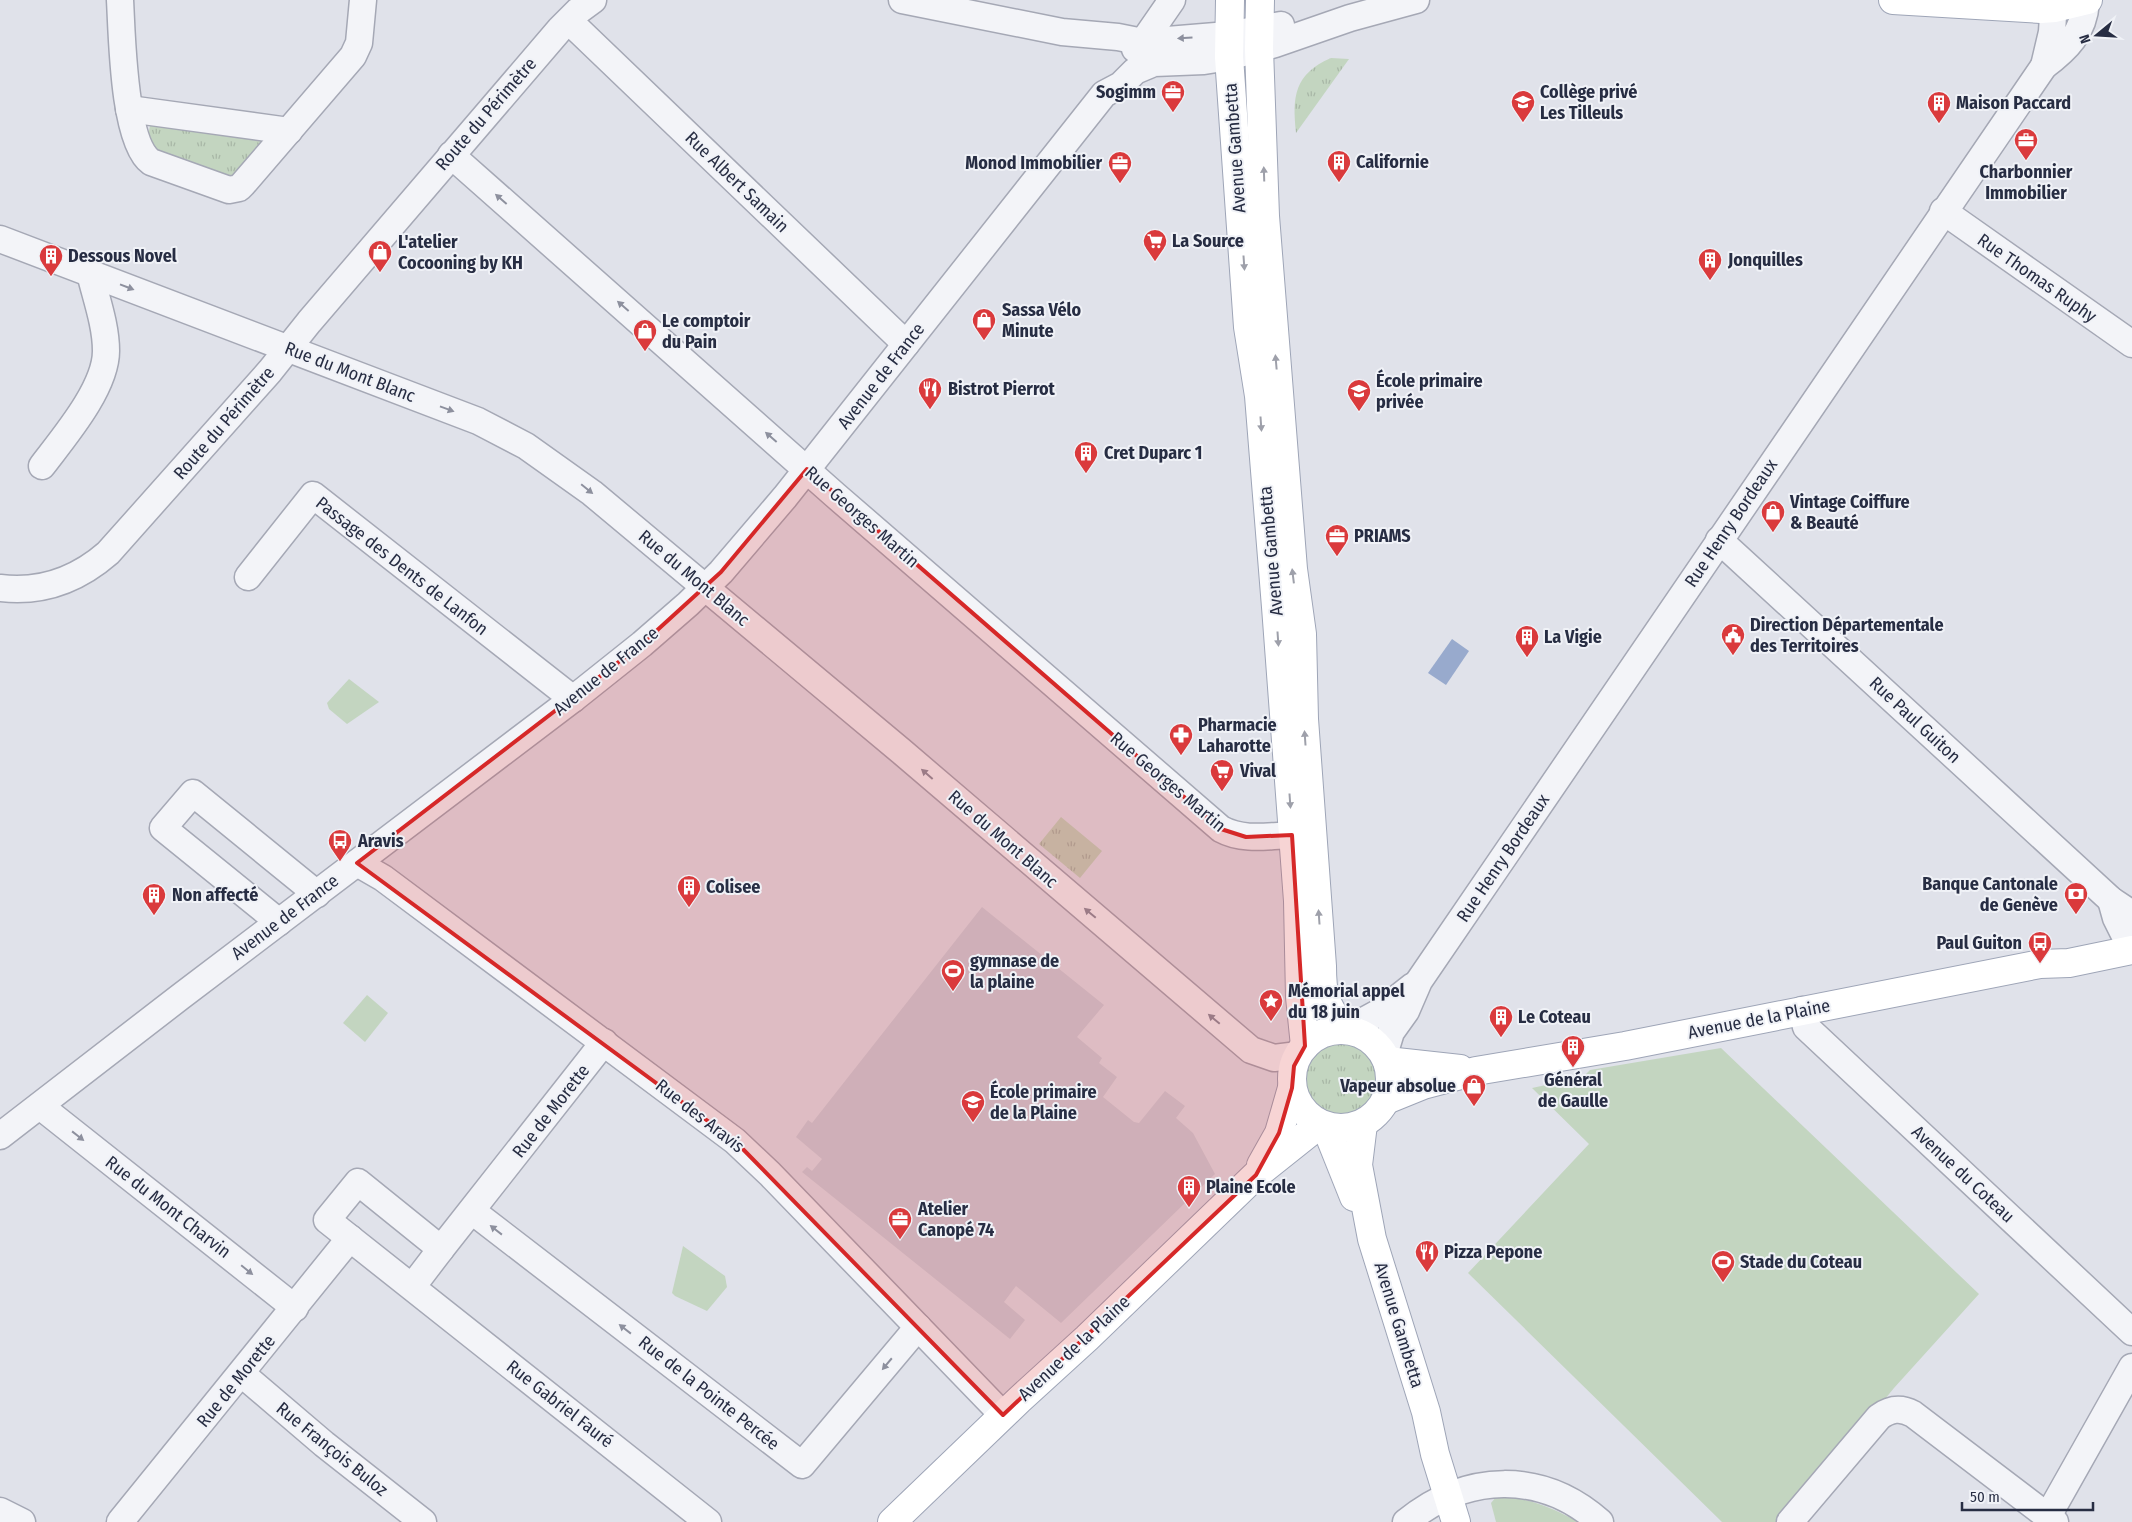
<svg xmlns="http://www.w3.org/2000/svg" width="2132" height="1522" viewBox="0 0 2132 1522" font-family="'Fira Sans Condensed',sans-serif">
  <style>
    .built { fill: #ced1dc }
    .grass { fill: url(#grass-tufts) }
    .park { fill: #c3d5c0 }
    .water { fill: #98aacd }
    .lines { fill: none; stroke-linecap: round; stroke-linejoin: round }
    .minor-casing { stroke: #a5a8b5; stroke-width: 29 }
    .major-casing { stroke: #9ea5b7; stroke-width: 30 }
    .minor { stroke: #f3f4f8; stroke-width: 26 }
    .major { stroke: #fff; stroke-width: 28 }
    .oneway { fill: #8d909e }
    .oneway2 { fill: #9ea0aa }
    .marked { fill: #d62828; fill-opacity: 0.2; stroke: #d62828; stroke-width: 4; stroke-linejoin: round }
    .labels { text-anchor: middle; stroke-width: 4; stroke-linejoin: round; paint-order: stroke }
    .poi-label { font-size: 18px; font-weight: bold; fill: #272d43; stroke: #f0f2f7; text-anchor: start }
    .street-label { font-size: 18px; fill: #272d43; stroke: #f0f2f7 }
  </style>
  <defs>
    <pattern id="grass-tufts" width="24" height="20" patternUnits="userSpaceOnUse" patternTransform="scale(1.25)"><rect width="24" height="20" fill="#c3d5c0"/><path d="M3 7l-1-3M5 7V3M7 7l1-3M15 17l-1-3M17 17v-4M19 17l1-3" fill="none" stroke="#a8b7a6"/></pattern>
  </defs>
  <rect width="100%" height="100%" fill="#e0e2ea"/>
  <polygon class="built" points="982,907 1104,1005 1077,1037 1102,1058 1099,1063 1117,1077 1103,1097 1134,1122 1139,1123 1165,1091 1185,1106 1176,1118 1193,1133 1215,1174 1061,1323 1016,1286 1004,1302 1025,1320 1010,1339 802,1172 807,1167 812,1171 822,1159 796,1137 808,1120 812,1123"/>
  <g class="grass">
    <path d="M 1331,58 L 1349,59 L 1296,133 C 1292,97 1294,74 1331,58 Z"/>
    <path d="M 151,123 L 262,140 L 263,146 L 236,181 L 154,155 C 149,145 147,133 151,123 Z"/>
    <polygon points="1061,817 1102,851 1080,878 1039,844"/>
    <circle cx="1341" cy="1080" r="38"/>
  </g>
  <g class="park">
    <polygon points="349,679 379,702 347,724 329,709 327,703"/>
    <polygon points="367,995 388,1013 365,1042 343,1023"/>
    <polygon points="1721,1048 1979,1294 1894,1388 1784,1522 1722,1522 1468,1273 1589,1144 1532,1088 1583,1077 1590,1070"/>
    <polygon points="683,1246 725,1276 727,1287 707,1311 675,1296 672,1293"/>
    <path d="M 1496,1497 C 1525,1496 1554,1508 1578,1522 L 1496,1522 L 1491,1503 Z"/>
  </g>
  <polygon class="water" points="1452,639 1469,651 1446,685 1428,673"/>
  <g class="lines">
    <g class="minor-casing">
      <g id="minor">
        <path d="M 120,0 C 122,34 123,142 151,162 L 229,190 L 239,188 L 243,184 L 353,56 L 359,43 L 363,0"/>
        <polyline points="902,0 1062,32 1118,37 1143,42 1228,35 1281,25"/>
        <polyline points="569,21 906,344"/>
        <polyline points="1135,49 1143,42 1172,0"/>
        <polyline points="2044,66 2052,32 2054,0"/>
        <polyline points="129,109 289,131"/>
        <path d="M 451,155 L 835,495 L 1221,829 C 1243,841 1268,836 1292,835"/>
        <polyline points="1943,211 2132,344"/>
        <polyline points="0,239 478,421 526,446 592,493 901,751 1251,1050 1274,1058 1298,1055"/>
        <path d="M 42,466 C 64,437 106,388 106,351 C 106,325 96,298 90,273"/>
        <polyline points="1719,540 2111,900 2132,914"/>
        <polyline points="248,577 313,495 573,699"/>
        <path d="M 0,588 C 41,593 77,580 108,553 L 270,371 L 309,322 L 560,29 L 578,11 L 593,0"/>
        <polyline points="357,863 383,878 735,1141 770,1174 1003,1415"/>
        <polyline points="2111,900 2116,918 2132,950"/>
        <polyline points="279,922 163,828 193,793 317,894"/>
        <polyline points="1802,1010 1806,1027 2132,1332"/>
        <polyline points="1347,1030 1380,1012 1413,986"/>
        <path d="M 1384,1055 L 1391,1032 L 1406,1011 L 1419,981 L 2044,66 C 2067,49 2084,32 2086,2"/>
        <polyline points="40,1106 295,1308"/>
        <polyline points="0,1136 180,997 573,699 642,644 688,604 721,572 785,497 1104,94 1121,85 1135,71 1154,63 1204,61 1229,57 1275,44 1350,18 1416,0"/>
        <polyline points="472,1211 802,1465 918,1327"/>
        <polyline points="441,1249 604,1042"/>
        <polyline points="412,1287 441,1249 358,1182 327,1220 708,1522"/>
        <polyline points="242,1374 324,1444 423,1522"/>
        <polyline points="0,1511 22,1522"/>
        <polyline points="2048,1516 2132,1367"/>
        <polyline points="120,1522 350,1238"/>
        <path d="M 1406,1522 C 1466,1473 1541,1470 1600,1522"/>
        <path d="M 1790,1522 L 1879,1417 C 1890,1409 1900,1407 1913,1414 L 2055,1522"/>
      </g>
    </g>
    <g class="major-casing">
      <g id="major">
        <polyline points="1230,0 1229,57 1248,327 1259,396 1276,607 1298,901 1300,997 1305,1046"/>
        <path d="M 1260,0 L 1259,49 L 1265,216 L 1293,569 L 1302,634 L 1304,719 L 1322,966 C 1322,999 1326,1003 1343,1030"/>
        <polyline points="1893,0 2041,9 2055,8 2088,0"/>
        <circle cx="1341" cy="1079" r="49"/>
        <polyline points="1387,1061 1460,1069"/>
        <polyline points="1386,1100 1423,1085 1476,1071 1625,1046 2040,964 2069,963 2132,950"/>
        <polyline points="1363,1124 1358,1165 1372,1239 1426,1412 1435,1454 1456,1522"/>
        <polyline points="1326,1127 1354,1197"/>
        <polyline points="1261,1165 1279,1133 1292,1088"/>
        <polyline points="892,1522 1019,1400 1087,1338 1256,1175 1320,1124"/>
      </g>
    </g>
    <use href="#minor" class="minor"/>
    <use href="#major" class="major"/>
  </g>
  <defs><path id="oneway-solid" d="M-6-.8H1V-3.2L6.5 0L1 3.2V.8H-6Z" transform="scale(1.25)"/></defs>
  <g class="oneway">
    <use href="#oneway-solid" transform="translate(1185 38) rotate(177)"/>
    <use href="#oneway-solid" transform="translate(501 199) rotate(-139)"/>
    <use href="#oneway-solid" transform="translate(127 287) rotate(21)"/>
    <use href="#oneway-solid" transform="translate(623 306) rotate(-139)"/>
    <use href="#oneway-solid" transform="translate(447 409) rotate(20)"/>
    <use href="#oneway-solid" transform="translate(771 437) rotate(-139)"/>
    <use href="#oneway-solid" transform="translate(587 489) rotate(39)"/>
    <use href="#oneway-solid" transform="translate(927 774) rotate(-139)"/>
    <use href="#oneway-solid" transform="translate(1090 913) rotate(-140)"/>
    <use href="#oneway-solid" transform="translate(1214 1019) rotate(-140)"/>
    <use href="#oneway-solid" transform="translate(78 1136) rotate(38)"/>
    <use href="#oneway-solid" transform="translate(496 1230) rotate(-142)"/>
    <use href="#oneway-solid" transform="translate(247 1270) rotate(39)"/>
    <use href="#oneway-solid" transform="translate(625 1329) rotate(-142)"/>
    <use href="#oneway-solid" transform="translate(887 1364) rotate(130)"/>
  </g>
  <g class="oneway2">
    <use href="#oneway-solid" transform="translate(1264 174) rotate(-92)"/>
    <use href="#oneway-solid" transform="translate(1244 263) rotate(86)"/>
    <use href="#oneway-solid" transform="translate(1276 362) rotate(-95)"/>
    <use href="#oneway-solid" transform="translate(1261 424) rotate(86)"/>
    <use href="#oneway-solid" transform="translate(1293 576) rotate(-97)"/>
    <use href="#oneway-solid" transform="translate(1278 639) rotate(86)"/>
    <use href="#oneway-solid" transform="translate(1305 738) rotate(-94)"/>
    <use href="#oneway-solid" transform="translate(1290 801) rotate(86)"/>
    <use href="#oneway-solid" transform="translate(1319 917) rotate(-94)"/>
  </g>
  <path class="marked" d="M 807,469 L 1221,829 L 1246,837 L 1292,835 L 1305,1046 L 1294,1066 L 1292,1088 L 1279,1133 L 1256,1175 L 1003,1415 L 735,1141 L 357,863 L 642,644 L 721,572 Z"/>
  <defs>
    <g id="office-pin" transform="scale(1.25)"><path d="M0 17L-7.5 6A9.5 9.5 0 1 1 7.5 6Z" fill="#da3a3c" stroke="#f0f2f7"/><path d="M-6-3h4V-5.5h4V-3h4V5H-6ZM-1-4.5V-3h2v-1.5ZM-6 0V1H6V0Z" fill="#fff"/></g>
    <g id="school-pin" transform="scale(1.25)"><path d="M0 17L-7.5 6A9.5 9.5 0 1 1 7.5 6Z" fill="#da3a3c" stroke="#f0f2f7"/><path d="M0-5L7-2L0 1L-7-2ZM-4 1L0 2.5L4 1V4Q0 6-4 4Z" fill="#fff"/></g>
    <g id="building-pin" transform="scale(1.25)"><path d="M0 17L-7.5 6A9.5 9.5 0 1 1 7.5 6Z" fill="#da3a3c" stroke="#f0f2f7"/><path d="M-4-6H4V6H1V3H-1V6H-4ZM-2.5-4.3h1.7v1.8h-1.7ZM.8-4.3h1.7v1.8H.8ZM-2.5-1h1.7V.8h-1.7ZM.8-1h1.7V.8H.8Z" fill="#fff"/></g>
    <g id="supermarket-pin" transform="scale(1.25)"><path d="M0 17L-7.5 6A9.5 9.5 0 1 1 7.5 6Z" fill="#da3a3c" stroke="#f0f2f7"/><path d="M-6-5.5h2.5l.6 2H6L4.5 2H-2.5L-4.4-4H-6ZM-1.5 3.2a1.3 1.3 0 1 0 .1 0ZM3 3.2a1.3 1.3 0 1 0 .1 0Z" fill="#fff"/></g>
    <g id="shop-pin" transform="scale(1.25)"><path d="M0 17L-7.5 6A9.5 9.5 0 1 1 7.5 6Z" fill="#da3a3c" stroke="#f0f2f7"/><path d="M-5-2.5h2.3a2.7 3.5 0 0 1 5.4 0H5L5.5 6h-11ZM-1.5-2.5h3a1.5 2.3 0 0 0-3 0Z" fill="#fff"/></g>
    <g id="restaurant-pin" transform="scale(1.25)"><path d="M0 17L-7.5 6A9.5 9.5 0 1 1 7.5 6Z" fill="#da3a3c" stroke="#f0f2f7"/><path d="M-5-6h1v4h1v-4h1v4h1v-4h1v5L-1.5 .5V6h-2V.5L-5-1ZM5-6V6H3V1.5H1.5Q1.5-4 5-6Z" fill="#fff"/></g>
    <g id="civic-pin" transform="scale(1.25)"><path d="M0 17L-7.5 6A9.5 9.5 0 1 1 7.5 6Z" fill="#da3a3c" stroke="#f0f2f7"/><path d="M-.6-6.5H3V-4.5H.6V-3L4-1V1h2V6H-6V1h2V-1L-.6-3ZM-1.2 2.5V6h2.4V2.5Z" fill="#fff"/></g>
    <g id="pharmacy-pin" transform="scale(1.25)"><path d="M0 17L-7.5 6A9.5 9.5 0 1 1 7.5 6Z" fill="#da3a3c" stroke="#f0f2f7"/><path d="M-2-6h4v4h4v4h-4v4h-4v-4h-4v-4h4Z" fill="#fff"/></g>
    <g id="bus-pin" transform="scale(1.25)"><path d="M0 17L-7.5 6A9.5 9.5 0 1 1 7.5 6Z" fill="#da3a3c" stroke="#f0f2f7"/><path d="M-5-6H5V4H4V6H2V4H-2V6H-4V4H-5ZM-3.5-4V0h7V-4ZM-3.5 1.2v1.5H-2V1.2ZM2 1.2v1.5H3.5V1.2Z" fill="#fff"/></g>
    <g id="bank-pin" transform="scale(1.25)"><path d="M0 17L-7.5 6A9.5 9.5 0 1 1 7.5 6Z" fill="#da3a3c" stroke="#f0f2f7"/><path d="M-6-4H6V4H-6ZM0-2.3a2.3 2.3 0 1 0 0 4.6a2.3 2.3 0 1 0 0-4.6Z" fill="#fff"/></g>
    <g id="stadium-pin" transform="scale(1.25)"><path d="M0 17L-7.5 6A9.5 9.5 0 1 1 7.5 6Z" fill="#da3a3c" stroke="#f0f2f7"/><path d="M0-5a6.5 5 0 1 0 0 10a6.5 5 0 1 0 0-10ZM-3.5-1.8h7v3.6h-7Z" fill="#fff"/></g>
    <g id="sight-pin" transform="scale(1.25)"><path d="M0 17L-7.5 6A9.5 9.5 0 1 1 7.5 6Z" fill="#da3a3c" stroke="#f0f2f7"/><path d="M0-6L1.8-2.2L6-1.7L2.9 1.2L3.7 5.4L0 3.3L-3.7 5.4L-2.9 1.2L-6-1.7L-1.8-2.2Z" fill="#fff"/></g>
  </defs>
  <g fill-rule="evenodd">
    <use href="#office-pin" x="1173" y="92"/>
    <use href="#school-pin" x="1523" y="102"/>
    <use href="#building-pin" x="1939" y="103"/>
    <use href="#office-pin" x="2026" y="140"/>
    <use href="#building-pin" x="1339" y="162"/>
    <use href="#office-pin" x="1120" y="163"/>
    <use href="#supermarket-pin" x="1155" y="241"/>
    <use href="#shop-pin" x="380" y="252"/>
    <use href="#building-pin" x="51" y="256"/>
    <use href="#building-pin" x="1710" y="260"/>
    <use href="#shop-pin" x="984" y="320"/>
    <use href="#shop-pin" x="645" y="331"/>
    <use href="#restaurant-pin" x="930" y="389"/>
    <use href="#school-pin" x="1359" y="391"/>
    <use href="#building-pin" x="1086" y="453"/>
    <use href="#shop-pin" x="1773" y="512"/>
    <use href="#office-pin" x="1337" y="536"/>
    <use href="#civic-pin" x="1733" y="635"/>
    <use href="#building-pin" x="1527" y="637"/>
    <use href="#pharmacy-pin" x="1181" y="735"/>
    <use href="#supermarket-pin" x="1222" y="771"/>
    <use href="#bus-pin" x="340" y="841"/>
    <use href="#building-pin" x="689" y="887"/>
    <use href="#bank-pin" x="2076" y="894"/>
    <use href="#building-pin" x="154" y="895"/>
    <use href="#bus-pin" x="2040" y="943"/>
    <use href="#stadium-pin" x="953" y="971"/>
    <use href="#sight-pin" x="1271" y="1001"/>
    <use href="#building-pin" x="1501" y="1017"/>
    <use href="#building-pin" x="1573" y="1047"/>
    <use href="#shop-pin" x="1474" y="1086"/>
    <use href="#school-pin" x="973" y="1102"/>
    <use href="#building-pin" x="1189" y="1187"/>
    <use href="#office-pin" x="900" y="1219"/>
    <use href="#restaurant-pin" x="1427" y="1252"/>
    <use href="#stadium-pin" x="1723" y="1262"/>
  </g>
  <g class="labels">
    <g class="poi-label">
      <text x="1156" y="98" text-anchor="end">Sogimm</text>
      <text x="1540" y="98">Collège privé<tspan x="1540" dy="21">Les Tilleuls</tspan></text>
      <text x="1956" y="109">Maison Paccard</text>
      <text x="1356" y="168">Californie</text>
      <text x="1102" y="169" text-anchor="end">Monod Immobilier</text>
      <text x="2026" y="178" text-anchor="middle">Charbonnier<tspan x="2026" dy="21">Immobilier</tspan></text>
      <text x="1172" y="247">La Source</text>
      <text x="398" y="248">L'atelier<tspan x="398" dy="21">Cocooning by KH</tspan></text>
      <text x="68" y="262">Dessous Novel</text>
      <text x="1728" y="266">Jonquilles</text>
      <text x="1002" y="316">Sassa Vélo<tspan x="1002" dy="21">Minute</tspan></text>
      <text x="662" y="327">Le comptoir<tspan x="662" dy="21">du Pain</tspan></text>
      <text x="1376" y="387">École primaire<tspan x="1376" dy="21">privée</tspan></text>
      <text x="948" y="395">Bistrot Pierrot</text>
      <text x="1104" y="459">Cret Duparc 1</text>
      <text x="1790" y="508">Vintage Coiffure<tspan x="1790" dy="21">&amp; Beauté</tspan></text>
      <text x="1354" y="542">PRIAMS</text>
      <text x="1750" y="631">Direction Départementale<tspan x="1750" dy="21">des Territoires</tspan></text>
      <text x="1544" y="643">La Vigie</text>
      <text x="1198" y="731">Pharmacie<tspan x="1198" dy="21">Laharotte</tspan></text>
      <text x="1240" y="777">Vival</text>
      <text x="358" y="847">Aravis</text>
      <text x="2058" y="890" text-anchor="end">Banque Cantonale<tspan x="2058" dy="21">de Genève</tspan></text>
      <text x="706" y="893">Colisee</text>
      <text x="172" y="901">Non affecté</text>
      <text x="2022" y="949" text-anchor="end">Paul Guiton</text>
      <text x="970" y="967">gymnase de<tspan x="970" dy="21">la plaine</tspan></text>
      <text x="1288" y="997">Mémorial appel<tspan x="1288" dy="21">du 18 juin</tspan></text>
      <text x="1518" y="1023">Le Coteau</text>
      <text x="1573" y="1086" text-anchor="middle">Général<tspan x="1573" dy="21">de Gaulle</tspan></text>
      <text x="1456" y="1092" text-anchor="end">Vapeur absolue</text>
      <text x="990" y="1098">École primaire<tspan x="990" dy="21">de la Plaine</tspan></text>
      <text x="1206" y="1193">Plaine Ecole</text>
      <text x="918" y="1215">Atelier<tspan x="918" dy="21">Canopé 74</tspan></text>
      <text x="1444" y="1258">Pizza Pepone</text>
      <text x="1740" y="1268">Stade du Coteau</text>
    </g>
    <g class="street-label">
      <text transform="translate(486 114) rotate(-49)" y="6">Route du Périmètre</text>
      <text transform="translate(1235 148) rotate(-94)" y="6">Avenue Gambetta</text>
      <text transform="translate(737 182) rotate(44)" y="6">Rue Albert Samain</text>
      <text transform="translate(2037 278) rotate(35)" y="6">Rue Thomas Ruphy</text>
      <text transform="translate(350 372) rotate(21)" y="6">Rue du Mont Blanc</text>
      <text transform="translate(881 376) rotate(-52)" y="6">Avenue de France</text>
      <text transform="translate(224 423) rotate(-49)" y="6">Route du Périmètre</text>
      <text transform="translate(862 517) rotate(41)" y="6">Rue Georges Martin</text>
      <text transform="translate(1731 523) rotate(-56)" y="6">Rue Henry Bordeaux</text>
      <text transform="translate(1271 551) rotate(-95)" y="6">Avenue Gambetta</text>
      <text transform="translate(402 566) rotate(38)" y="6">Passage des Dents de Lanfon</text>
      <text transform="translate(694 578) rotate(40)" y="6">Rue du Mont Blanc</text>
      <text transform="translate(606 671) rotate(-39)" y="6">Avenue de France</text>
      <text transform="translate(1915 720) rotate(43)" y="6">Rue Paul Guiton</text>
      <text transform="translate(1168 782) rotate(40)" y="6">Rue Georges Martin</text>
      <text transform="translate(1003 839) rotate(41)" y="6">Rue du Mont Blanc</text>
      <text transform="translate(1503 858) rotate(-56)" y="6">Rue Henry Bordeaux</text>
      <text transform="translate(285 917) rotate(-37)" y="6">Avenue de France</text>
      <text transform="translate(1759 1019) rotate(-11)" y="6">Avenue de la Plaine</text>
      <text transform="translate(551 1111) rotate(-52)" y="6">Rue de Morette</text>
      <text transform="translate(700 1116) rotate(38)" y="6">Rue des Aravis</text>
      <text transform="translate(1963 1174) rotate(43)" y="6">Avenue du Coteau</text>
      <text transform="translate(168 1207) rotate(38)" y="6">Rue du Mont Charvin</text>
      <text transform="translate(1399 1325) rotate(73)" y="6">Avenue Gambetta</text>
      <text transform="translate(1074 1348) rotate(-43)" y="6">Avenue de la Plaine</text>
      <text transform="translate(236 1381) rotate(-51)" y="6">Rue de Morette</text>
      <text transform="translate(709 1393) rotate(38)" y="6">Rue de la Pointe Percée</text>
      <text transform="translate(560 1404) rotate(38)" y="6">Rue Gabriel Fauré</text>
      <text transform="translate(332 1449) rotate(39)" y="6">Rue François Buloz</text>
    </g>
  </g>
  <g transform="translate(2097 35) rotate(252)" stroke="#f0f2f7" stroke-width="4" paint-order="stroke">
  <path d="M0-4L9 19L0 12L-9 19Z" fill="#272d43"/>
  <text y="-8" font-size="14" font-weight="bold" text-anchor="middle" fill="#272d43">N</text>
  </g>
  <path d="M1962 1502v8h131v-8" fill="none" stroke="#272d43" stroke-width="2.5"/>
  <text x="1970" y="1502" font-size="15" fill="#272d43" stroke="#f0f2f7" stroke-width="4" paint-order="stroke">50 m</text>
</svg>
